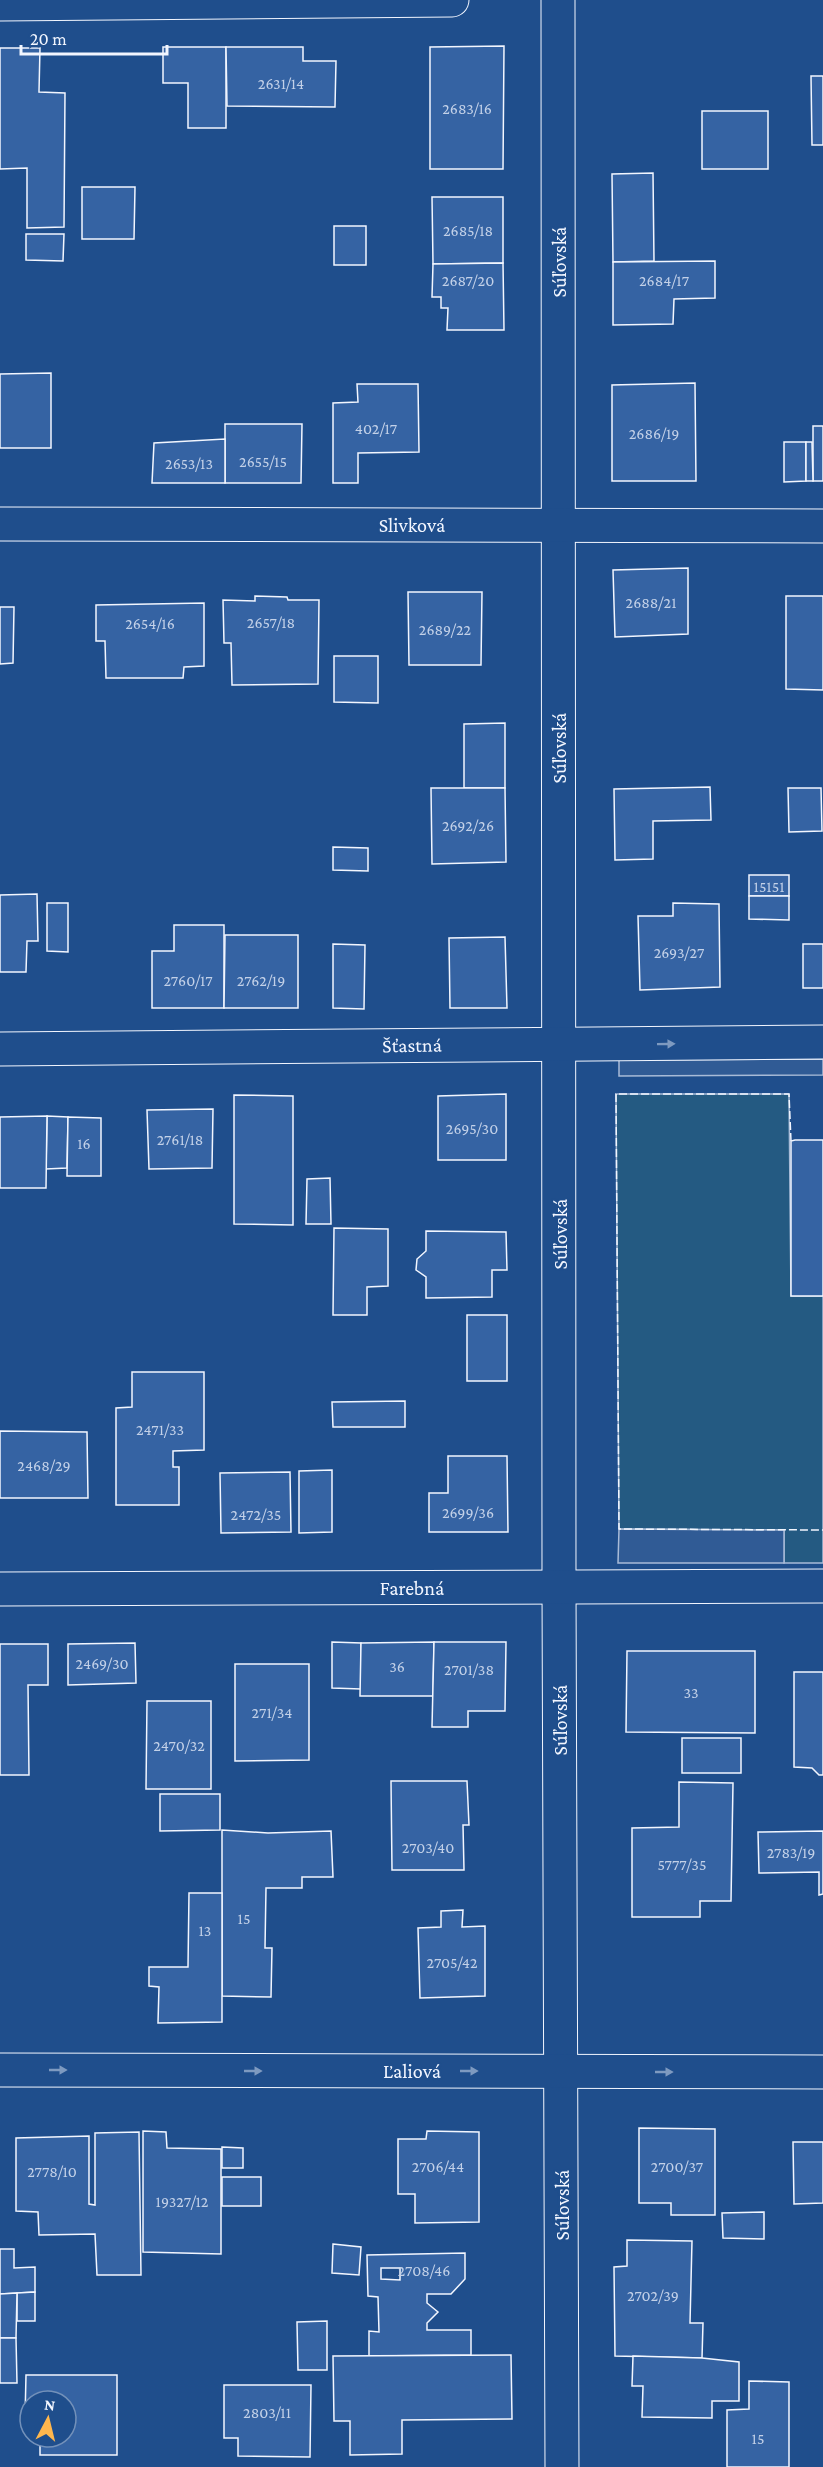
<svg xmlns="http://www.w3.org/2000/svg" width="823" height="2467" viewBox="0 0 823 2467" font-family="'Crimson Pro',serif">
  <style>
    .green { fill: #245a82; stroke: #a8bbd7; stroke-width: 1.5 }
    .parking { fill: #305b95; stroke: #a8bbd7; stroke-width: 1.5 }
    .building { fill: #3563a3; stroke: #f2f6ff; stroke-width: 1.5; fill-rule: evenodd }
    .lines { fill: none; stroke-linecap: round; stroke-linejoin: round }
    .minor-casing { stroke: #f2f6ff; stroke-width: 35 }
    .minor { stroke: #1f4e8c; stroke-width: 33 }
    .fence { stroke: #f2f6ff; stroke-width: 1.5; stroke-dasharray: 8 3; stroke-linecap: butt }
    .oneway { fill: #7e9ac0 }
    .labels { text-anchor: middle; stroke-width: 4.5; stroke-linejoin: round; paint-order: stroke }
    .number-label { font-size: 16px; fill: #c3d1e8 }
    .street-label { font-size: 20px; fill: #f2f6ff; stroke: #1f4e8c }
  </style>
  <rect width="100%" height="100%" fill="#1f4e8c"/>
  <polygon class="green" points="616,1094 789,1094 791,1296 823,1296 823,1563 784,1563 784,1530 619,1529"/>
  <g class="parking">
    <polygon points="823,1059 823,1075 619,1076 619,1060"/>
    <polygon points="619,1529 784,1530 784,1563 618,1563"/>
  </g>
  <g class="building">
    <polygon points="504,46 503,169 430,169 430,47"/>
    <polygon points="163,47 226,47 226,128 188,128 188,83 163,83"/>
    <polygon points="226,47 303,47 303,61 336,61 335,107 227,106"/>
    <polygon points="0,48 40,48 39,92 65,93 64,227 27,228 27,168 0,169"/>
    <polygon points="811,76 823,76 823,145 812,145"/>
    <rect x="702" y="111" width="66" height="58"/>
    <polygon points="653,173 654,261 613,262 612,174"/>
    <polygon points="82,187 135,187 134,239 82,239"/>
    <polygon points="432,197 503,197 503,263 433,264"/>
    <rect x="334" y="226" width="32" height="39"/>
    <polygon points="26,234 64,234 63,261 26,260"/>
    <polygon points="715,261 715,298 674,299 673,324 613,325 613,262"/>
    <polygon points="503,263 504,330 447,330 448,308 441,308 441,297 432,297 433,264"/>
    <polygon points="51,373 51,448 0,448 0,374"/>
    <polygon points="695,383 696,481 612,481 612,385"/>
    <polygon points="357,384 418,384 419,452 358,453 358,483 333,483 333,403 358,402"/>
    <polygon points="225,424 302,424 301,483 225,483"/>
    <rect x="813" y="426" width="10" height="55"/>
    <polygon points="225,439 225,483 152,483 154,443"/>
    <polygon points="784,442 806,442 806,481 784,482"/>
    <polygon points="806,442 812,442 813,481 806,481"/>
    <polygon points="688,568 688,634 615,637 613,570"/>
    <polygon points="408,592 482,592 481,665 409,665"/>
    <polygon points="255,596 287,597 288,600 319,600 318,684 232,685 231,643 224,643 223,600 255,601"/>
    <polygon points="786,596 823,596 823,690 786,689"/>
    <polygon points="204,603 204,666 184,667 183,678 106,678 105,641 96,641 96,605"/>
    <polygon points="0,607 14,607 13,663 0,664"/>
    <polygon points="334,656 378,656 378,703 334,702"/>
    <polygon points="505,723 505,788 464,788 464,724"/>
    <polygon points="710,787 711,820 653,821 653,859 615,860 614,789"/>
    <polygon points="431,788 505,788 506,862 432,864"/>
    <polygon points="788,788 821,788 822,831 789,832"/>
    <polygon points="333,847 368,848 368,871 333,870"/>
    <rect x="749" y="875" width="40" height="21"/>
    <polygon points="37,894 38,941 27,941 26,972 0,972 0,895"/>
    <polygon points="749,896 789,896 789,920 749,919"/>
    <polygon points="47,903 68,903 68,952 47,951"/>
    <polygon points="673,903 719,904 720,987 640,990 638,916 673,916"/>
    <polygon points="174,925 224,925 224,1008 152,1008 152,951 174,951"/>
    <polygon points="225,935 298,935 298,1008 224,1008"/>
    <polygon points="505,937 507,1008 450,1008 449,938"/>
    <polygon points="333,944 365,945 364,1009 333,1008"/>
    <rect x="803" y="944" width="20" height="44"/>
    <polygon points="506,1094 506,1160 438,1160 438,1096"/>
    <polygon points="234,1095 293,1096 293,1225 234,1224"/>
    <polygon points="213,1109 212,1168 149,1169 147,1110"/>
    <polygon points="47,1116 68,1117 67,1168 46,1169"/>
    <polygon points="47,1116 46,1188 0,1188 0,1117"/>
    <polygon points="68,1117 101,1118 101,1176 67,1176"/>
    <polygon points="795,1140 823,1140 823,1296 791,1296 791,1141"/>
    <polygon points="330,1178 331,1224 306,1224 307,1179"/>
    <polygon points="334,1228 388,1229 388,1286 367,1287 367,1315 333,1315"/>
    <polygon points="426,1231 506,1232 507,1270 492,1270 492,1297 426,1298 426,1277 416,1270 417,1259 426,1251"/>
    <rect x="467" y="1315" width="40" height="66"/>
    <polygon points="132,1372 204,1372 204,1450 173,1451 173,1467 179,1467 179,1505 116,1505 116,1408 132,1407"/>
    <polygon points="405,1401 405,1427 333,1427 332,1402"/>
    <polygon points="0,1431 87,1432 88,1498 0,1498"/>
    <polygon points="448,1456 507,1456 508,1532 429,1532 429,1493 448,1493"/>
    <polygon points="332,1470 332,1532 299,1533 299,1471"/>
    <polygon points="290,1472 291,1532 221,1533 220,1473"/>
    <polygon points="332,1642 361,1643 361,1689 332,1688"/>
    <polygon points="434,1642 433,1696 360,1696 361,1643"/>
    <polygon points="434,1642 506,1642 505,1711 468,1711 468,1727 432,1727"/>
    <polygon points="135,1643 136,1683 68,1685 68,1644"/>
    <polygon points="0,1644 48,1644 48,1685 28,1685 29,1775 0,1775"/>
    <polygon points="627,1651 755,1651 755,1733 626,1732"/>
    <polygon points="235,1664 309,1664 309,1760 235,1761"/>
    <polygon points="794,1672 823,1672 823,1775 819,1775 812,1768 794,1767"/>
    <polygon points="147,1701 211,1701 211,1789 146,1789"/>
    <rect x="682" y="1738" width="59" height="35"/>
    <polygon points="391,1781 467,1781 469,1825 463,1825 464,1870 392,1870"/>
    <polygon points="679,1782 733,1783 731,1901 700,1901 700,1917 632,1917 632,1828 679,1827"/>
    <polygon points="160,1794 220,1794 220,1830 160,1831"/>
    <polygon points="222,1830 268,1833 331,1831 333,1877 302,1877 302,1888 266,1888 265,1948 272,1948 271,1997 222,1996"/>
    <polygon points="823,1831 823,1894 819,1895 819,1872 759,1873 758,1832"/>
    <polygon points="189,1893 222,1893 222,2022 158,2023 159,1987 149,1986 149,1967 188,1967"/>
    <polygon points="463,1910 462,1927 485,1926 485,1996 420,1998 418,1928 441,1927 441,1911"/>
    <polygon points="639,2128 715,2129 715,2215 671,2215 671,2203 639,2203"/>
    <polygon points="143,2131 166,2132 167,2148 221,2149 221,2254 143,2252"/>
    <polygon points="427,2131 479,2132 479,2222 415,2223 415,2194 398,2194 398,2139 426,2139"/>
    <polygon points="139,2132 141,2275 97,2275 95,2234 39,2235 38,2212 16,2211 16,2138 89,2136 89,2204 95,2205 95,2133"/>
    <polygon points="793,2142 823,2142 823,2203 794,2204"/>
    <polygon points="222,2147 243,2148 243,2168 222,2168"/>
    <rect x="222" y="2177" width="39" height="29"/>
    <polygon points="764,2212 764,2239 723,2238 722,2213"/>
    <polygon points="627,2240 692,2241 690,2323 703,2323 702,2358 615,2356 614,2267 627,2266"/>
    <polygon points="333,2244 361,2247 359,2275 332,2273"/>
    <polygon points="0,2249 14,2249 14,2268 35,2267 35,2292 0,2294"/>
    <path d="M 465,2253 L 465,2279 L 451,2294 L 427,2294 L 427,2303 L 438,2312 L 427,2323 L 427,2330 L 471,2330 L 471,2355 L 369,2356 L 369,2331 L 379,2332 L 378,2297 L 368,2296 L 367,2255 ZM 381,2268 L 400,2268 L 400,2280 L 381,2279 Z"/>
    <polygon points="35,2292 35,2321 17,2321 17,2293"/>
    <polygon points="17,2293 16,2338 0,2338 0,2294"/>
    <polygon points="327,2321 327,2370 298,2370 297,2322"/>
    <polygon points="0,2338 16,2338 17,2383 0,2383"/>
    <polygon points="511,2355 512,2419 402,2420 402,2454 350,2455 350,2421 334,2421 333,2356"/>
    <polygon points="633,2356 702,2358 739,2362 739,2401 712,2401 712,2418 642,2417 643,2386 632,2386"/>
    <polygon points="26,2375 117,2375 117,2455 40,2455 40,2437 66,2437 66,2401 30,2401 30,2418 25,2418"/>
    <polygon points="749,2381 789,2382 789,2467 727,2467 727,2410 749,2409"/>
    <polygon points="224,2385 311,2385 310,2457 238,2456 238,2438 224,2438"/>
  </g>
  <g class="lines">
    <g class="minor-casing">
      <g id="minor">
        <polyline points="558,0 559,1587 562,2467"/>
        <polyline points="0,4 452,0"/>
        <polyline points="0,524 823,526"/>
        <polyline points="0,1049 823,1042"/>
        <polyline points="0,1589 823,1586"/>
        <polyline points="0,2070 823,2072"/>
      </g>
    </g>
    <use href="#minor" class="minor"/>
    <polyline class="fence" points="791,1141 789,1094 616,1094 619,1529 823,1530"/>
  </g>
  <defs><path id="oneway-solid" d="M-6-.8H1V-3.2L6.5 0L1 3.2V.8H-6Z" transform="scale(1.5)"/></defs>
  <g class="oneway">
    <use href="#oneway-solid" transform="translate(666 1044) rotate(-1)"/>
    <use href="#oneway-solid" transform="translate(58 2070)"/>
    <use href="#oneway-solid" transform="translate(253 2071)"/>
    <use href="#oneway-solid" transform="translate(469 2071)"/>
    <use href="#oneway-solid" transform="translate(664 2072)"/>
  </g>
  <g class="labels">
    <g class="number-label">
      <text x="281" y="89">2631/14</text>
      <text x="467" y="114">2683/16</text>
      <text x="468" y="236">2685/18</text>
      <text x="468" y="286">2687/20</text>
      <text x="664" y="286">2684/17</text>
      <text x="376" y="434">402/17</text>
      <text x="654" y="439">2686/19</text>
      <text x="263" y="467">2655/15</text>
      <text x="189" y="469">2653/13</text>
      <text x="651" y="608">2688/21</text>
      <text x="271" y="628">2657/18</text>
      <text x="150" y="629">2654/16</text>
      <text x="445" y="635">2689/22</text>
      <text x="468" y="831">2692/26</text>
      <text x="769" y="892">15151</text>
      <text x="679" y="958">2693/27</text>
      <text x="188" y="986">2760/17</text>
      <text x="261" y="986">2762/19</text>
      <text x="472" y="1134">2695/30</text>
      <text x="180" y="1145">2761/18</text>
      <text x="84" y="1149">16</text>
      <text x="160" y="1435">2471/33</text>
      <text x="44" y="1471">2468/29</text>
      <text x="468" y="1518">2699/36</text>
      <text x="256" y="1520">2472/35</text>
      <text x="102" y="1669">2469/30</text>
      <text x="397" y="1672">36</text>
      <text x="469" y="1675">2701/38</text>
      <text x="691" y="1698">33</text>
      <text x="272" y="1718">271/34</text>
      <text x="179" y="1751">2470/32</text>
      <text x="428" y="1853">2703/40</text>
      <text x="791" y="1858">2783/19</text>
      <text x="682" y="1870">5777/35</text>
      <text x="244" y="1924">15</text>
      <text x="205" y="1936">13</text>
      <text x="452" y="1968">2705/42</text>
      <text x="438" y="2172">2706/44</text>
      <text x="677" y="2172">2700/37</text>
      <text x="52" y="2177">2778/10</text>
      <text x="182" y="2207">19327/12</text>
      <text x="424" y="2276">2708/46</text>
      <text x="653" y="2301">2702/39</text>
      <text x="267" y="2418">2803/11</text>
      <text x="758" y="2444">15</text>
    </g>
    <g class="street-label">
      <text transform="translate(559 262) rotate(-90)" y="7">Súľovská</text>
      <text x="412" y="532">Slivková</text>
      <text transform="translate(559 748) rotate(-90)" y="7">Súľovská</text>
      <text transform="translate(412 1045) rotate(-1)" y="7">Šťastná</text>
      <text transform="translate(560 1234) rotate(-90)" y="7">Súľovská</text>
      <text x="412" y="1595">Farebná</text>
      <text transform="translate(560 1720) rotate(-90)" y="7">Súľovská</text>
      <text x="412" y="2078">Ľaliová</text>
      <text transform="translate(562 2205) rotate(-90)" y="7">Súľovská</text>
    </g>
  </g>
  <g transform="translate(48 2419) rotate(7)"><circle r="28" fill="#1f4e8c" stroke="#7391ba" stroke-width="1.5"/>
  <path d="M0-4.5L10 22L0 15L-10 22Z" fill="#ffb74d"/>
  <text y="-9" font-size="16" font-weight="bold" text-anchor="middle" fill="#f2f6ff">N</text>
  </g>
  <path d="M21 45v9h146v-9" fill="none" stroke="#f2f6ff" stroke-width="3"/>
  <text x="30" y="45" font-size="18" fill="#f2f6ff" stroke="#1f4e8c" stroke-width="4.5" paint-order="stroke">20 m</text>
</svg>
